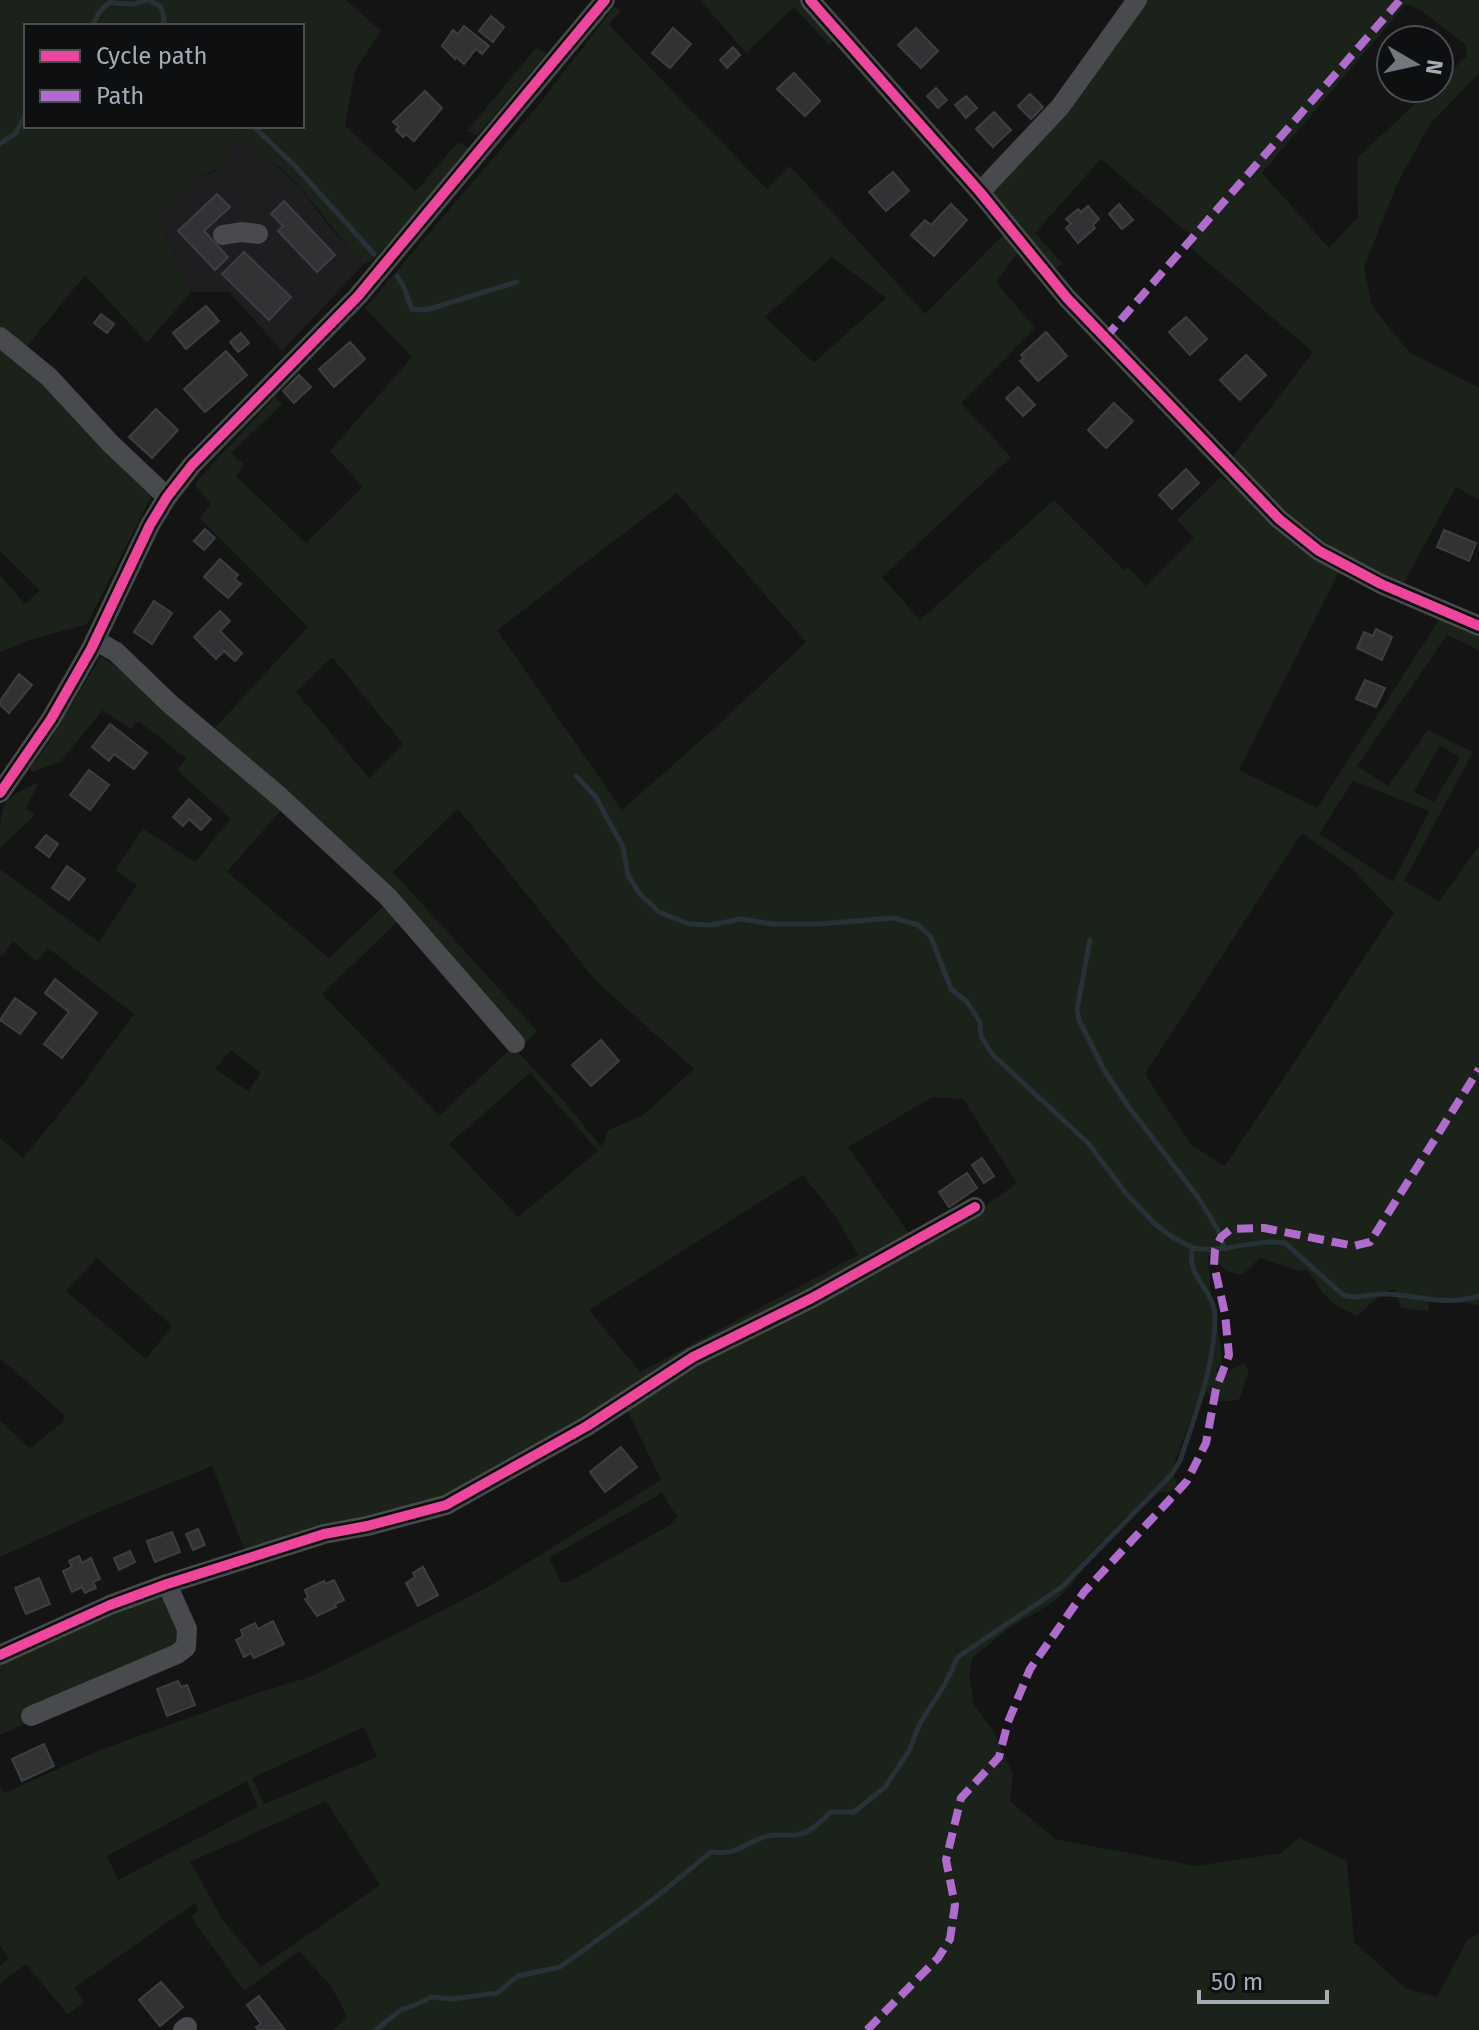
<svg xmlns="http://www.w3.org/2000/svg" width="1479" height="2030" viewBox="0 0 1479 2030" font-family="'Fira Sans',sans-serif">
  <style>
    .built { fill: #1e1e21 }
    .green { fill: #1a221a; fill-rule: evenodd }
    .lines { fill: none; stroke-linecap: round; stroke-linejoin: round }
    .stream { stroke: #263237; stroke-width: 5 }
    .building { fill: #323234; stroke: #3d3e41; stroke-width: 2 }
    .minor { stroke: #484a4d; stroke-width: 20 }
    .quiet { stroke: #b06ccc; stroke-width: 8; stroke-dasharray: 16 8; stroke-linecap: butt }
    .cycleway-casing { stroke: #0e0f10; stroke-width: 15 }
    .cycleway { stroke: #ed469a; stroke-width: 10 }
  </style>
  <rect width="100%" height="100%" fill="#141414"/>
  <polygon class="built" points="234,133 261,152 301,188 327,224 363,265 282,351 229,292 191,292 157,215 202,175 216,172"/>
  <g class="green">
    <path d="M 0,0 L 346,0 L 381,31 L 355,71 L 345,126 L 416,191 L 458,142 L 470,149 L 376,257 L 363,265 C 341,240 323,215 303,190 C 284,168 258,150 234,134 L 221,168 L 202,175 L 157,215 L 191,292 L 147,343 L 85,275 L 24,350 L 0,330 ZM 26,26 L 302,26 L 302,126 L 26,126 Z"/>
    <polygon points="700,0 800,0 835,40 829,45 794,7 746,53"/>
    <path d="M 1144,0 L 1479,0 L 1479,73 L 1430,124 L 1398,182 L 1364,267 L 1372,306 L 1409,352 L 1479,388 L 1479,500 L 1456,487 L 1403,584 L 1335,549 L 1297,521 L 1231,459 L 1313,352 L 1192,249 L 1189,234 L 1101,159 L 1035,233 L 1063,264 L 1053,269 L 988,194 ZM 1406,4 L 1419,9 L 1465,44 L 1467,56 L 1439,82 L 1439,88 L 1432,88 L 1357,158 L 1358,217 L 1329,248 L 1262,173 Z"/>
    <path d="M 614,7 L 621,10 L 609,25 L 767,189 L 790,166 L 925,314 L 1003,235 L 1018,253 L 996,282 L 1035,328 L 961,403 L 1011,457 L 882,577 L 920,620 L 1054,500 L 1124,570 L 1128,567 L 1146,586 L 1194,538 L 1177,520 L 1220,478 L 1233,484 L 1340,570 L 1239,770 L 1317,808 L 1441,617 L 1479,634 L 1479,650 L 1447,635 L 1357,766 L 1388,786 L 1428,730 L 1473,752 L 1404,881 L 1439,901 L 1479,846 L 1479,1305 L 1430,1299 L 1428,1311 L 1401,1308 L 1394,1289 L 1384,1292 L 1357,1316 C 1324,1301 1327,1297 1307,1270 L 1298,1271 L 1260,1258 L 1242,1275 L 1227,1271 L 1208,1255 L 1212,1311 C 1216,1316 1222,1351 1222,1359 C 1221,1363 1218,1368 1216,1372 L 1225,1373 L 1244,1363 L 1249,1373 C 1234,1405 1251,1399 1213,1402 L 1207,1391 L 1201,1390 L 1172,1470 L 1177,1485 L 1170,1492 C 1142,1493 1147,1494 1131,1517 L 1125,1518 L 1077,1575 C 1066,1600 1031,1614 1008,1629 C 996,1638 985,1648 973,1657 L 969,1676 L 974,1705 L 994,1732 L 1013,1775 L 1010,1801 L 1055,1839 L 1196,1866 L 1281,1853 L 1299,1838 L 1347,1861 L 1354,1942 L 1405,1988 L 1437,1997 L 1468,1939 L 1479,1934 L 1479,2030 L 333,2030 L 347,2016 L 331,1986 L 299,1951 L 244,1991 L 191,1917 L 199,1910 L 195,1903 L 74,1988 L 84,2002 L 68,2015 L 26,1964 L 0,1984 L 0,1966 L 9,1958 L 0,1945 L 0,1788 L 5,1793 L 95,1752 L 254,1694 L 313,1676 L 488,1587 L 661,1480 L 627,1410 L 715,1354 L 982,1209 L 1017,1183 L 963,1099 L 932,1097 L 848,1147 L 910,1235 L 597,1413 L 444,1495 L 412,1507 L 310,1528 L 245,1551 L 212,1466 L 90,1516 L 0,1557 L 0,1421 L 30,1448 L 63,1422 L 65,1416 L 0,1358 L 0,1138 L 23,1158 L 77,1092 L 134,1014 L 48,948 L 37,961 L 13,941 L 2,956 L 0,955 L 0,869 L 99,942 L 137,885 L 115,870 L 143,829 L 195,862 L 231,819 L 177,770 L 186,758 L 138,721 L 130,729 L 103,710 L 60,762 L 32,772 L 30,768 L 46,747 L 101,656 L 134,680 L 282,809 L 227,872 L 329,958 L 385,905 L 399,920 L 322,994 L 439,1116 L 510,1049 L 517,1051 L 563,1100 L 602,1148 L 608,1130 L 642,1116 L 694,1069 L 596,981 L 458,809 L 393,872 L 538,1032 L 524,1043 L 214,729 L 308,627 L 200,518 L 211,504 L 194,484 L 275,397 L 282,404 L 231,453 L 244,464 L 236,476 L 306,543 L 363,487 L 330,451 L 412,357 L 365,308 L 536,108 ZM 832,257 L 886,298 L 814,363 L 765,317 ZM 677,493 L 806,642 L 717,726 L 622,810 L 497,630 ZM 332,657 L 403,744 L 369,778 L 296,692 ZM 1440,745 L 1460,758 L 1434,802 L 1414,792 ZM 1353,781 L 1429,811 L 1393,882 L 1319,834 ZM 1302,833 L 1351,868 L 1394,913 L 1225,1166 L 1191,1145 L 1145,1074 ZM 231,1050 L 261,1073 L 248,1091 L 215,1069 ZM 530,1073 L 598,1151 L 518,1217 L 449,1144 ZM 803,1175 L 837,1219 L 858,1255 L 640,1372 L 589,1310 ZM 97,1258 L 172,1326 L 146,1359 L 66,1291 ZM 662,1493 L 677,1517 L 670,1525 L 567,1583 L 561,1582 L 549,1558 ZM 364,1727 L 377,1757 L 264,1804 L 252,1778 ZM 247,1781 L 258,1807 L 118,1880 L 107,1856 ZM 326,1801 L 380,1885 L 261,1967 L 223,1920 L 190,1862 Z"/>
    <polygon points="536,48 546,54 477,135 467,131"/>
    <polygon points="0,344 53,390 151,491 151,497 87,624 27,641 0,652 0,575 25,604 40,590 0,551"/>
    <path d="M 39,782 L 26,808 L 35,815 L 0,848 C 0,805 0,799 39,782 Z"/>
    <polygon points="161,1596 165,1601 182,1642 27,1723 0,1735 0,1665 93,1620"/>
  </g>
  <g class="lines">
    <g class="stream">
      <polyline points="149,0 160,6 164,17 163,26"/>
      <polyline points="111,3 135,4 147,0"/>
      <polyline points="92,26 100,11 111,1"/>
      <polyline points="253,126 295,166 374,254"/>
      <polyline points="0,144 16,133 26,113"/>
      <polyline points="397,276 403,285 412,309 426,310 517,282"/>
      <polyline points="576,776 595,796 623,847 628,875 639,893 659,912 689,924 711,925 741,919 772,924 818,924 894,918 918,925 931,937 951,989 967,1002 980,1022 981,1036 992,1054 1088,1143 1124,1191 1154,1223 1172,1237 1193,1248"/>
      <polyline points="1090,940 1077,1009 1079,1020 1104,1070 1128,1106 1200,1200 1218,1230 1225,1249"/>
      <path d="M 375,2030 C 383,2025 395,2014 401,2010 C 412,2005 420,2004 431,1997 L 452,1999 L 497,1993 L 518,1976 L 560,1967 L 650,1902 L 711,1852 C 736,1856 743,1844 764,1837 C 774,1833 785,1836 795,1835 C 810,1834 821,1821 831,1812 L 854,1812 L 885,1787 L 909,1751 L 920,1723 L 945,1684 L 958,1657 L 1062,1587 L 1171,1475 L 1180,1461 C 1195,1414 1215,1367 1215,1316 C 1215,1291 1184,1274 1193,1248 C 1224,1254 1255,1238 1285,1243 L 1343,1295 C 1359,1300 1370,1293 1386,1294 C 1420,1295 1444,1307 1479,1296"/>
    </g>
  </g>
  <g class="building">
    <polygon points="491,16 504,27 493,42 479,31"/>
    <polygon points="464,26 489,46 482,54 476,49 464,64 456,57 455,59 442,46 453,30 458,34"/>
    <polygon points="673,28 691,44 670,68 652,53"/>
    <polygon points="916,28 938,51 921,68 898,45"/>
    <polygon points="733,47 740,55 727,68 720,60"/>
    <polygon points="794,73 820,101 805,116 777,89"/>
    <polygon points="936,88 947,100 938,108 927,96"/>
    <polygon points="425,91 442,108 414,141 406,134 403,137 396,130 399,127 393,122"/>
    <polygon points="1030,94 1043,107 1031,119 1018,106"/>
    <polygon points="966,96 977,108 966,118 955,105"/>
    <polygon points="994,112 1011,130 993,147 976,129"/>
    <polygon points="893,172 909,191 886,211 869,192"/>
    <polygon points="217,194 230,207 204,231 228,257 215,270 178,231"/>
    <polygon points="284,201 335,255 317,272 278,231 283,226 271,214"/>
    <polygon points="951,204 967,220 934,256 911,235 925,220 931,225"/>
    <polygon points="1119,204 1133,220 1122,229 1109,214"/>
    <polygon points="1088,206 1099,219 1093,225 1095,228 1078,243 1066,228 1071,224 1066,219 1078,209 1081,212"/>
    <polygon points="244,252 291,297 269,320 222,274"/>
    <polygon points="206,306 219,321 186,349 173,333"/>
    <polygon points="101,314 114,324 107,333 94,323"/>
    <polygon points="1186,317 1207,339 1190,355 1169,332"/>
    <polygon points="1046,332 1067,356 1038,381 1020,361 1024,358 1021,355"/>
    <polygon points="241,333 249,343 238,352 230,342"/>
    <polygon points="350,342 365,359 334,387 319,369"/>
    <polygon points="226,351 247,375 205,412 184,389"/>
    <polygon points="1246,355 1266,375 1240,400 1220,380"/>
    <polygon points="299,375 311,387 294,403 283,391"/>
    <polygon points="1018,387 1035,405 1023,416 1006,398"/>
    <polygon points="1114,403 1133,421 1106,448 1088,430"/>
    <polygon points="156,409 178,430 152,458 129,437"/>
    <polygon points="1186,469 1199,483 1172,509 1159,495"/>
    <polygon points="205,529 215,538 204,550 194,541"/>
    <polygon points="1444,530 1476,543 1469,561 1437,547"/>
    <polygon points="220,559 238,575 234,579 241,584 228,598 204,577"/>
    <polygon points="154,601 172,613 152,644 134,632"/>
    <polygon points="220,611 230,621 220,631 242,653 235,661 224,651 216,659 194,637"/>
    <polygon points="1376,629 1392,637 1382,660 1357,648 1364,632 1373,636"/>
    <polygon points="19,674 32,685 9,713 0,705 0,701"/>
    <polygon points="1365,680 1385,688 1376,707 1356,699"/>
    <polygon points="110,724 147,753 134,769 114,754 109,761 92,747"/>
    <polygon points="89,770 109,785 90,810 70,795"/>
    <polygon points="189,799 211,819 201,830 189,819 183,826 173,817"/>
    <polygon points="46,835 58,844 49,857 36,847"/>
    <polygon points="67,866 85,879 69,900 52,888"/>
    <polygon points="55,979 97,1013 62,1058 44,1044 69,1012 45,993"/>
    <polygon points="15,998 36,1013 20,1034 0,1020"/>
    <polygon points="601,1040 619,1061 591,1086 572,1065"/>
    <polygon points="982,1158 994,1176 984,1183 972,1165"/>
    <polygon points="967,1173 977,1188 949,1207 939,1192"/>
    <polygon points="621,1447 637,1467 605,1492 590,1472"/>
    <polygon points="198,1529 205,1545 193,1550 186,1534"/>
    <polygon points="172,1532 180,1552 155,1562 147,1541"/>
    <polygon points="130,1551 135,1562 119,1570 114,1558"/>
    <polygon points="79,1556 82,1563 91,1558 100,1579 93,1582 96,1588 85,1593 82,1587 72,1592 63,1571 72,1567 69,1561"/>
    <polygon points="423,1567 438,1595 418,1606 406,1583 415,1577 413,1573"/>
    <polygon points="39,1578 50,1604 26,1614 15,1588"/>
    <polygon points="334,1580 344,1600 335,1604 336,1607 317,1616 305,1599 308,1598 305,1590 324,1581 325,1584"/>
    <polygon points="273,1621 284,1644 254,1658 251,1653 244,1657 236,1640 243,1636 241,1630 255,1623 258,1629"/>
    <polygon points="178,1681 181,1687 187,1685 195,1705 167,1716 157,1689"/>
    <polygon points="44,1744 54,1766 22,1781 12,1759"/>
    <polygon points="161,1982 183,2007 160,2026 139,2000"/>
    <polygon points="259,1996 285,2030 258,2030 256,2027 261,2024 247,2005"/>
  </g>
  <g class="lines">
    <g class="minor">
      <polyline points="810,0 980,192 1067,298 1279,519 1319,551 1381,584 1479,626"/>
      <polyline points="980,192 1060,107 1137,0"/>
      <polyline points="223,235 241,232 258,234"/>
      <polyline points="0,337 49,377 110,443 167,497"/>
      <polyline points="95,640 116,652 169,703 280,797 388,897 515,1043"/>
      <polyline points="0,793 51,719 91,649 150,525 167,497 192,465 358,296 605,0"/>
      <polyline points="0,1655 110,1605 167,1584 324,1534 367,1526 446,1505 587,1426 693,1357 812,1298 975,1207"/>
      <polyline points="31,1716 177,1654 186,1647 187,1629 167,1584"/>
      <polyline points="183,2030 187,2027"/>
    </g>
    <g class="quiet">
      <polyline points="1105,338 1400,0"/>
      <polyline points="867,2030 938,1958 950,1939 955,1905 946,1860 961,1798 999,1757 1008,1722 1030,1669 1084,1592 1187,1481 1206,1443 1216,1389 1229,1355 1225,1314 1214,1265 1215,1250 1221,1237 1231,1229 1264,1228 1354,1246 1370,1242 1479,1069"/>
    </g>
    <g class="cycleway-casing">
      <g id="cycleway">
        <polyline points="810,0 980,192 1067,298 1279,519 1319,551 1381,584 1479,626"/>
        <polyline points="0,793 51,719 91,649 150,525 167,497 192,465 358,296 605,0"/>
        <polyline points="0,1655 110,1605 167,1584 324,1534 367,1526 446,1505 587,1426 693,1357 812,1298 975,1207"/>
      </g>
    </g>
    <use href="#cycleway" class="cycleway"/>
  </g>
  <rect x="24" y="24" width="280" height="104" fill="#0e0f10" stroke="#4a4e53" stroke-width="2"/>
  <rect x="40" y="50" width="40" height="12" fill="#ed469a" stroke="#4a4e53" stroke-width="2"/>
  <text x="96" y="64" font-size="24" fill="#a4acb7">Cycle path</text>
  <rect x="40" y="90" width="40" height="12" fill="#b06ccc" stroke="#4a4e53" stroke-width="2"/>
  <text x="96" y="104" font-size="24" fill="#a4acb7">Path</text>
  <g transform="translate(1415 64) rotate(99)"><circle r="38" fill="#0e0f10" stroke="#4a4e53" stroke-width="2"/>
  <path d="M0-6L14 30L0 20L-14 30Z" fill="#72777e"/>
  <text y="-12" font-size="22" font-weight="bold" text-anchor="middle" fill="#a4acb7">N</text>
  </g>
  <path d="M1199 1990v12h128v-12" fill="none" stroke="#a4acb7" stroke-width="4"/>
  <text x="1211" y="1990" font-size="24" fill="#a4acb7" stroke="#0e0f10" stroke-width="6" paint-order="stroke">50 m</text>
</svg>
